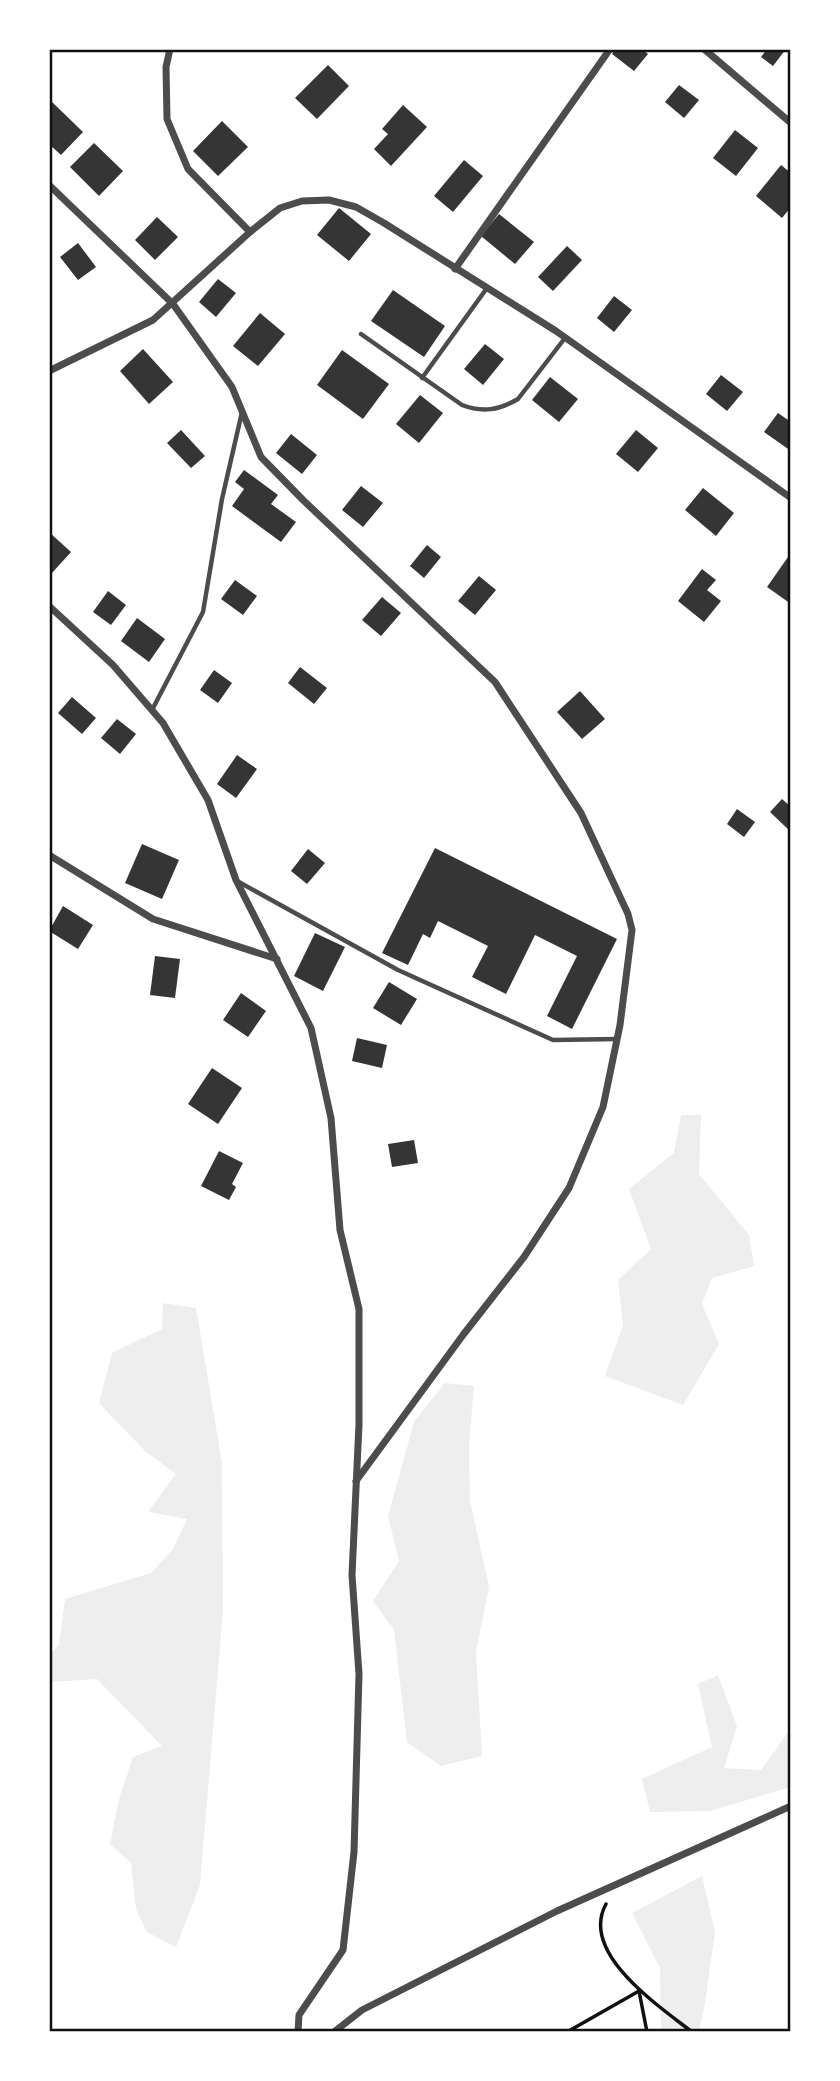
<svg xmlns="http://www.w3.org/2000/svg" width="840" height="2081" viewBox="0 0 840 2081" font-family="'Source Sans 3',sans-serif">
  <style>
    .green { fill: #eee }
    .building { fill: #353535 }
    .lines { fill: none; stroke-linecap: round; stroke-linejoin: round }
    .path { stroke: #111; stroke-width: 3.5 }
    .service { stroke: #4c4c4c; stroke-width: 4.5 }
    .minor { stroke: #4c4c4c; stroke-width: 7 }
    .neatline { fill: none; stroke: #111; stroke-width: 2.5 }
  </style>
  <rect width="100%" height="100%" fill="#fff"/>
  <g class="green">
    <polygon points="681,1115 701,1115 699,1174 749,1235 754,1266 712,1278 702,1304 719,1344 683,1405 605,1376 623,1325 618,1280 651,1249 629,1189 674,1153"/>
    <polygon points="163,1303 196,1308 222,1463 223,1611 200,1885 176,1947 147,1932 136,1909 131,1863 110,1844 119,1799 133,1757 162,1746 97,1679 49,1682 49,1655 59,1645 65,1599 151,1573 173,1549 187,1519 148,1512 176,1474 145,1451 99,1403 112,1353 162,1329"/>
    <polygon points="445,1383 474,1386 469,1445 470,1501 489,1587 476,1652 482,1756 441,1766 407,1742 394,1630 373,1601 399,1561 388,1516 414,1422"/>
    <polygon points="718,1675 737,1726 724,1768 761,1770 787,1734 791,1734 791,1787 710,1811 650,1812 642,1779 712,1747 698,1684"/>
    <polygon points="702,1876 715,1932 705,2003 699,2032 661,2032 660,1968 632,1913"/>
  </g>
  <g class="building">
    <polygon points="615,49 642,49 648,54 634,71 612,54"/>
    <polygon points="767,49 786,49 773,66 761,57"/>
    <polygon points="328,65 349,86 317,119 295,98"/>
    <polygon points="679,85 699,100 684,118 665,102"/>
    <polygon points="52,102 83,132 61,155 49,144 49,105"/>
    <polygon points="403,105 427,127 391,166 374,149 388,134 382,129"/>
    <polygon points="222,121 248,147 218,176 193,151"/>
    <polygon points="735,130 758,148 736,176 713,158"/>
    <polygon points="94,143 123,171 99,196 70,167"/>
    <polygon points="464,160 483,176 453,212 434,196"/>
    <polygon points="781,165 791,173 791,207 782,218 756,196"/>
    <polygon points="339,208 371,234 349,261 317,235"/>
    <polygon points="499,214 534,242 515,264 481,236"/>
    <polygon points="157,217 178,237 155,260 135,240"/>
    <polygon points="78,243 96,267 78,280 60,257"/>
    <polygon points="567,246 582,260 553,291 538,277"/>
    <polygon points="218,279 236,293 216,317 199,302"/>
    <polygon points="393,290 445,326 424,357 371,321"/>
    <polygon points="614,296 632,310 614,332 597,318"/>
    <polygon points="260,313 285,334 258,366 233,346"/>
    <polygon points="485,344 504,359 483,385 464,369"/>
    <polygon points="143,349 173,382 149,404 120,371"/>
    <polygon points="342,350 389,384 363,419 317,385"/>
    <polygon points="721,375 743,392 727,411 706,394"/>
    <polygon points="550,377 578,399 559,422 532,400"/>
    <polygon points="420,395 443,413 419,443 396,424"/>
    <polygon points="778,413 791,422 791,451 764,432"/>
    <polygon points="181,430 205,456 191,468 167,443"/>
    <polygon points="636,430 658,448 638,472 616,454"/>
    <polygon points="291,434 317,455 302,474 276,453"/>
    <polygon points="244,470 278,495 271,504 296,522 281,542 232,506 244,489 235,482"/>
    <polygon points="361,486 383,503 363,527 342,510"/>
    <polygon points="703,488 734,513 716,536 685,510"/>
    <polygon points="49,532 71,552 52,573 49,570"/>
    <polygon points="427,545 441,557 424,578 410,566"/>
    <polygon points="788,557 791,558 791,604 767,587"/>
    <polygon points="702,569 716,580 707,590 721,601 704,622 678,601"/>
    <polygon points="479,576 496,590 475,615 458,601"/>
    <polygon points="235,580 257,596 243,615 221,599"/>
    <polygon points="108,591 126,605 111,625 93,612"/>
    <polygon points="382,597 401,613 381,636 362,620"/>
    <polygon points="137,618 165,639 149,662 121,641"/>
    <polygon points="300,667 327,688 314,704 288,683"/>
    <polygon points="214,670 232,683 218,703 200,690"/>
    <polygon points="580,691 605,719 582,739 557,712"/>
    <polygon points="72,697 96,718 82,734 58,713"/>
    <polygon points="117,719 136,734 120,754 101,738"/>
    <polygon points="237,755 257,769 236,798 217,784"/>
    <polygon points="782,799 791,807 791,832 770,812"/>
    <polygon points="737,809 755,822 744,837 727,824"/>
    <polygon points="142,844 179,860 162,899 125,883"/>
    <polygon points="435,848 617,939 572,1029 547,1016 577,956 535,935 506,994 472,977 488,946 438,921 430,938 423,934 408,965 382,953"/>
    <polygon points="308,849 325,863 307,884 291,871"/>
    <polygon points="63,906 93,925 78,949 49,931"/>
    <polygon points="315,933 345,947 323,991 294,976"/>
    <polygon points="155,956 180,959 175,998 150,995"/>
    <polygon points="389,982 417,999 401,1025 373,1008"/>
    <polygon points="241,993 266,1011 248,1037 223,1020"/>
    <polygon points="357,1038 387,1045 382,1068 352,1061"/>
    <polygon points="212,1068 242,1088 218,1124 188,1104"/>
    <polygon points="414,1140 418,1163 392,1167 388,1144"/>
    <polygon points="219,1151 243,1163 232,1184 236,1187 229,1200 201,1186"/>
  </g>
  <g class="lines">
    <g class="path">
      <path d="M 606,1904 C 579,1953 659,2006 692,2032"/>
      <polyline points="567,2032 639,1991 647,2032"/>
    </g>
    <g class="service">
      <path d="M 361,334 L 462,405 C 483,413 499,410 518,399 L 565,338"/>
      <polyline points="422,378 487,288"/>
      <polyline points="152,710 203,612 222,499 242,412"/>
      <polyline points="237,881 398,970 553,1040 617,1039"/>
    </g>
    <g class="minor">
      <polyline points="170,49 166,67 167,119 188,169 250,232"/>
      <polyline points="704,49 791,123"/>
      <polyline points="49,185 173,304 232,387 261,457 303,500 495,682 581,813 628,914 632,930 620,1025 603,1107 569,1188 524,1257 463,1335 356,1481"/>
      <polyline points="455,269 610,49"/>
      <polyline points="49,371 153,320 250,232 280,208 302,201 329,200 356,207 384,223 556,331 791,498"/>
      <polyline points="49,606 113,665 163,723 208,800 236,880 311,1028 331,1118 340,1230 359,1309 359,1424 352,1575 359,1674 354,1852 343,1950 299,2015 298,2032"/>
      <polyline points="49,855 153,919 277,959"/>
      <polyline points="334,2032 362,2010 557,1911 791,1806"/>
    </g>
  </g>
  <rect width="840" height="2081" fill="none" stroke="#ffffff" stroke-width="102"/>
  <rect x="51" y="51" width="738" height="1979" class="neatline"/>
</svg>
